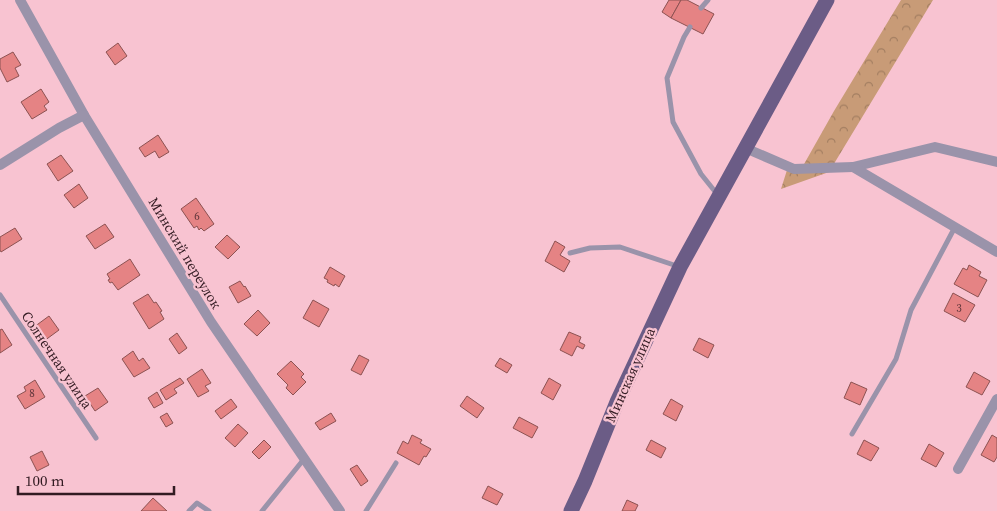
<svg xmlns="http://www.w3.org/2000/svg" width="997" height="511" viewBox="0 0 997 511" font-family="'Source Serif 4',serif">
  <style>
    .forest { fill: url(#forest-crowns) }
    .building { fill: #e58384; stroke: #8c5252 }
    .lines { fill: none; stroke-linecap: round; stroke-linejoin: round }
    .lane { stroke: #9a93aa; stroke-width: 5 }
    .street { stroke: #9a93aa; stroke-width: 10 }
    .primary { stroke: #6b5c86; stroke-width: 15 }
    .labels { text-anchor: middle; stroke-width: 4.5; stroke-linejoin: round; paint-order: stroke }
    .number-label { font-size: 11px; fill: #5f353a }
    .street-label { font-size: 14px; fill: #321b22; stroke: #f8c3d1 }
  </style>
  <defs>
    <pattern id="forest-crowns" width="20" height="18" patternUnits="userSpaceOnUse" patternTransform="scale(1.25)"><rect width="20" height="18" fill="#c89b77"/><path d="M2 6a3 3 0 1 1 6 0M12 15a3 3 0 1 1 6 0" fill="none" stroke="#a37e61"/></pattern>
  </defs>
  <rect width="100%" height="100%" fill="#f8c3d1"/>
  <polygon class="forest" points="901,0 933,0 829,172 781,189 787,170 799,173 834,111"/>
  <g class="building">
    <polygon points="669,0 681,0 671,18 662,12"/>
    <polygon points="681,0 687,0 714,14 703,34 671,18"/>
    <polygon points="118,43 127,56 115,65 106,52"/>
    <polygon points="13,52 21,65 15,68 19,76 7,82 0,68 0,59"/>
    <polygon points="41,89 49,102 44,106 47,110 32,119 21,102"/>
    <polygon points="158,135 169,152 159,158 155,151 145,157 139,148"/>
    <polygon points="61,155 73,171 58,181 47,164"/>
    <polygon points="79,184 88,198 74,208 64,195"/>
    <polygon points="196,198 214,224 204,231 201,228 199,230 197,226 194,228 181,209"/>
    <polygon points="105,224 114,237 95,249 86,236"/>
    <polygon points="15,228 22,239 1,252 0,250 0,237"/>
    <polygon points="227,235 240,247 228,259 215,247"/>
    <polygon points="555,241 565,247 560,255 570,261 564,272 545,261"/>
    <polygon points="130,259 140,275 118,290 112,282 110,283 108,280 110,279 107,274"/>
    <polygon points="969,265 981,272 979,276 987,280 978,297 954,284 963,268 967,270"/>
    <polygon points="330,267 345,276 339,287 335,284 334,286 327,282 328,280 324,278"/>
    <polygon points="240,281 244,287 245,286 251,296 238,303 229,287"/>
    <polygon points="953,293 975,305 965,322 944,311"/>
    <polygon points="148,294 154,303 156,302 162,311 160,312 164,319 149,329 133,303"/>
    <polygon points="313,300 329,309 319,327 303,318"/>
    <polygon points="258,310 270,323 257,336 244,324"/>
    <polygon points="49,316 59,330 44,341 34,327"/>
    <polygon points="2,329 12,345 0,353 0,330"/>
    <polygon points="569,332 581,337 579,342 585,345 583,349 577,346 572,356 560,350"/>
    <polygon points="177,333 187,348 179,354 169,339"/>
    <polygon points="699,338 714,345 708,358 693,350"/>
    <polygon points="133,351 139,361 143,358 150,368 134,377 122,359"/>
    <polygon points="359,355 369,360 361,375 351,370"/>
    <polygon points="500,358 512,365 507,373 495,366"/>
    <polygon points="291,361 304,374 301,377 306,382 293,395 286,388 288,385 277,374"/>
    <polygon points="202,369 211,383 205,386 209,391 198,397 187,379"/>
    <polygon points="974,372 990,381 982,395 966,387"/>
    <polygon points="180,378 184,383 174,389 177,393 166,400 160,390"/>
    <polygon points="549,378 561,385 553,400 541,393"/>
    <polygon points="35,380 45,397 25,409 17,396 26,391 24,387"/>
    <polygon points="851,382 867,389 860,405 844,398"/>
    <polygon points="98,388 108,402 95,411 85,396"/>
    <polygon points="157,392 163,403 154,408 148,398"/>
    <polygon points="467,396 484,408 477,418 460,406"/>
    <polygon points="231,399 237,407 221,419 215,411"/>
    <polygon points="671,399 683,406 676,421 663,414"/>
    <polygon points="167,413 173,423 166,427 160,417"/>
    <polygon points="331,413 336,421 320,430 315,423"/>
    <polygon points="519,417 538,427 532,438 513,428"/>
    <polygon points="238,424 248,433 235,447 225,438"/>
    <polygon points="412,435 422,440 420,443 431,449 426,457 424,456 419,465 397,453 403,441 408,444"/>
    <polygon points="992,435 997,438 997,457 994,462 981,455"/>
    <polygon points="264,440 271,447 259,459 252,452"/>
    <polygon points="651,440 666,448 661,458 646,450"/>
    <polygon points="864,440 879,448 871,461 857,454"/>
    <polygon points="929,444 944,453 936,467 921,459"/>
    <polygon points="42,451 49,465 37,471 30,457"/>
    <polygon points="357,465 368,481 361,486 350,469"/>
    <polygon points="488,486 503,494 497,505 482,498"/>
    <polygon points="153,498 167,511 141,511"/>
    <polygon points="627,500 638,505 635,511 622,511"/>
  </g>
  <g class="lines">
    <g class="lane">
      <polyline points="701,8 708,0"/>
      <polyline points="690,27 684,37 667,78 673,122 701,174 717,194"/>
      <polyline points="570,253 590,248 620,247 677,266"/>
      <polyline points="0,295 96,438"/>
      <polyline points="852,434 896,359 911,310 955,227"/>
      <polyline points="189,511 197,503 209,511"/>
      <polyline points="262,511 304,459"/>
      <polyline points="366,511 396,463"/>
    </g>
    <g class="street">
      <polyline points="20,0 84,115 211,322 340,511"/>
      <polyline points="745,148 794,169 853,167 935,147 997,162"/>
      <polyline points="0,165 59,128 84,115"/>
      <polyline points="853,167 997,252"/>
      <polyline points="958,469 997,399"/>
    </g>
    <polyline class="primary" points="571,511 585,481 617,402 680,267 827,0"/>
  </g>
  <g class="labels">
    <g class="number-label">
      <text x="197" y="220">6</text>
      <text x="959" y="312">3</text>
      <text x="32" y="397">8</text>
    </g>
    <g class="street-label">
      <text transform="translate(185 253) rotate(59)" y="5">Минский переулок</text>
      <text transform="translate(57 360) rotate(56)" y="5">Солнечная улица</text>
      <text transform="translate(630 375) rotate(-66)" y="5">Минская улица</text>
    </g>
  </g>
  <path d="M18 486v8h156v-8" fill="none" stroke="#321b22" stroke-width="2.5"/>
  <text x="25" y="486" font-size="15" fill="#321b22" stroke="#f8c3d1" stroke-width="4" paint-order="stroke">100 m</text>
</svg>
